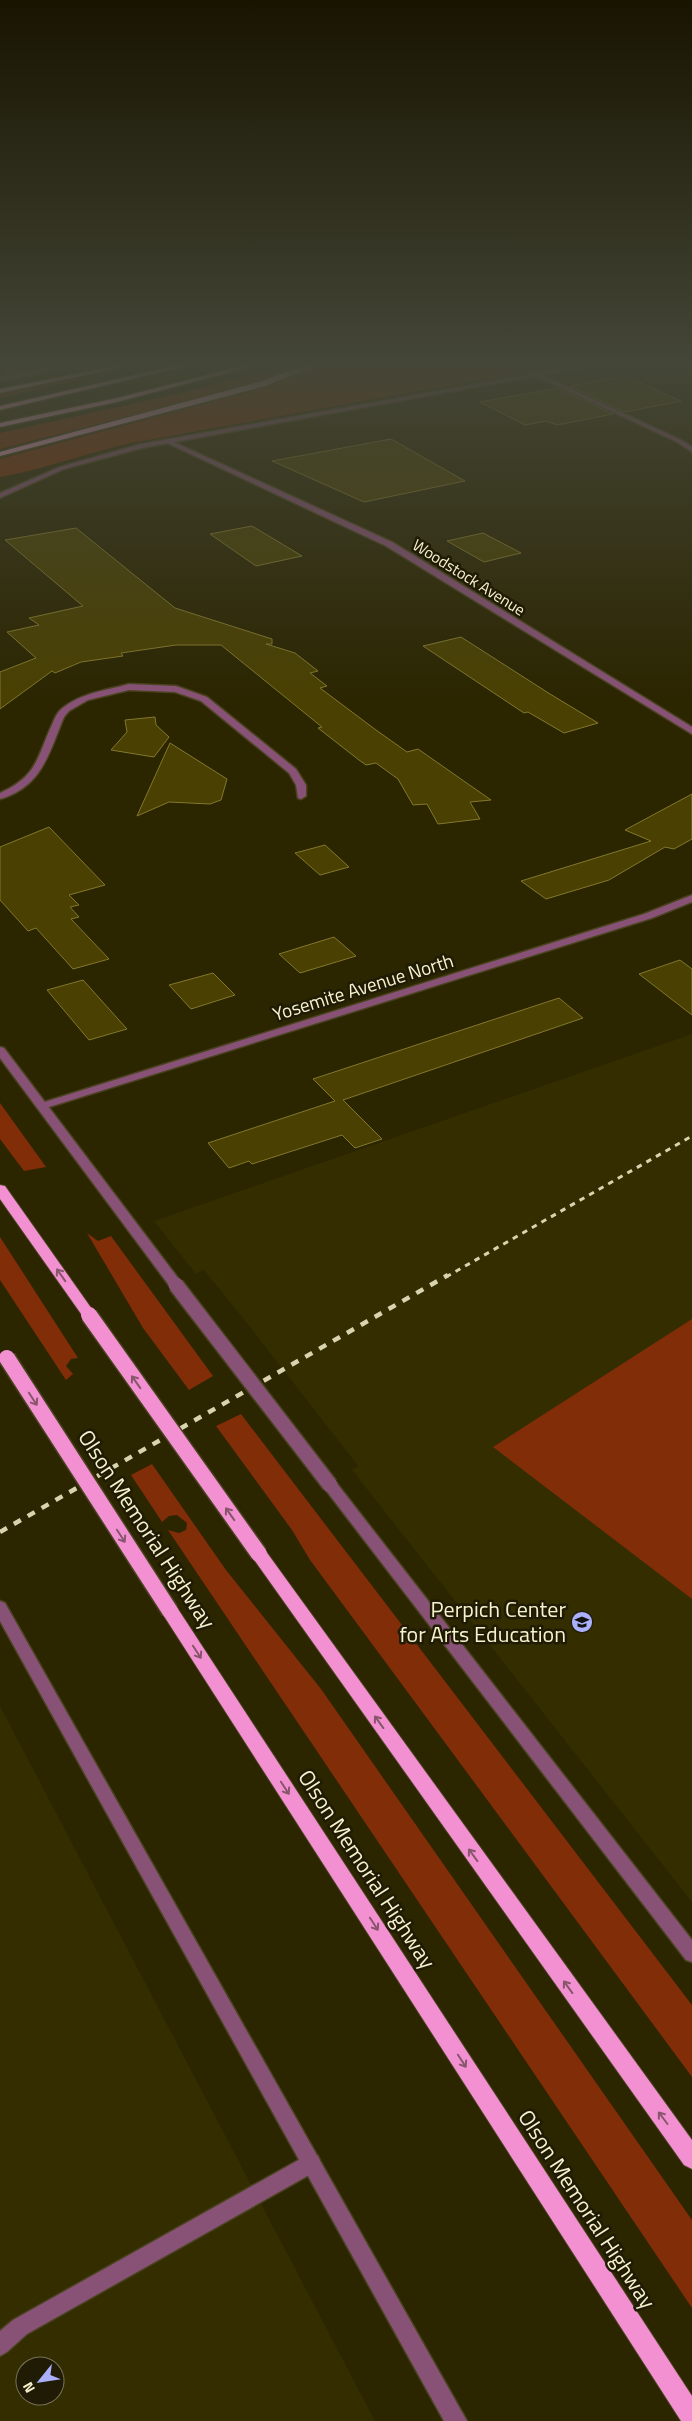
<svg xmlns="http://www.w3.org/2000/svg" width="692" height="2421" viewBox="0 0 692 2421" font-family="'Titillium Web',sans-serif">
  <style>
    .built { fill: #342d00; fill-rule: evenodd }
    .green { fill: #812d07 }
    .building { fill: #494001; stroke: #83782e }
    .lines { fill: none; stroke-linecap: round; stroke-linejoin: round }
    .service-casing { stroke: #48421d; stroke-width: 3 }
    .minor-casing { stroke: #48421d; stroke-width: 3 }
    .tertiary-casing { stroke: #48421d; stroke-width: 3 }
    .trunk-casing { stroke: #48421d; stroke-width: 2 }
    .motorway-casing { stroke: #48421d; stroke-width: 3 }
    .service { fill: #885276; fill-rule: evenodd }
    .minor { fill: #885276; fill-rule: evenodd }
    .tertiary { fill: #885276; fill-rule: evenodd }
    .trunk { fill: #f290d2; fill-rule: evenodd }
    .motorway { fill: #f7a5da; fill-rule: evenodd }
    .rail-far1 { stroke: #d9d4b0; stroke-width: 3; stroke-dasharray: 5.5 5.5; stroke-linecap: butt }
    .rail { stroke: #d9d4b0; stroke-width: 4.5; stroke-dasharray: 8 8; stroke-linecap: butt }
    .tertiary-bridge-casing { stroke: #48421d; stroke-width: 18; stroke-linecap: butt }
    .trunk-bridge-casing { stroke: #48421d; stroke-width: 19; stroke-linecap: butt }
    .tertiary-bridge { stroke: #885276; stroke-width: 15 }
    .trunk-bridge { stroke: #f290d2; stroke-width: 16 }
    .oneway { stroke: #88566c }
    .labels { text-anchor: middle; stroke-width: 5; stroke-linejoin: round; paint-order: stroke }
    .far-street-label { font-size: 16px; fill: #f7f2ce; stroke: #1f1b05 }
    .street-label { font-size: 19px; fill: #f7f2ce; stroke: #1f1b05 }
    .near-street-label { font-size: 22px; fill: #f7f2ce; stroke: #1f1b05 }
    .near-poi-label { font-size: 22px; fill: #f7f2ce; stroke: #1f1b05; text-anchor: end }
  </style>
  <rect width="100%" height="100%" fill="#2b2500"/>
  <g class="built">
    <polygon points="692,1034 692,1902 352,1470 358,1466 246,1322 204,1270 196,1274 154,1221"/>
    <path d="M 0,1706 L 375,2421 L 0,2421 ZM 25,2366 L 55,2366 L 55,2396 L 25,2396 Z"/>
  </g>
  <g class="green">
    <polygon points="299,361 315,361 223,392 0,449 0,433 181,393"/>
    <path d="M 335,361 L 539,361 L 527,363 L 530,365 L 548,361 L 570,361 L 538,366 L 540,369 L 131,443 C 87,453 45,469 0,477 L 0,459 L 256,390 Z"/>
    <polygon points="97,374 100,375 0,398 0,394"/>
    <polygon points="0,1103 46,1167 24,1171 0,1139"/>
    <polygon points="87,1233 98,1241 111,1236 213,1376 189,1390 143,1328"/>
    <polygon points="0,1237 78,1358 71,1359 66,1366 73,1374 66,1380 0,1280"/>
    <polygon points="692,1319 692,1599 493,1447"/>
    <polygon points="241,1414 692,2005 692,2077 310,1560 292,1530 216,1426"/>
    <polygon points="152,1464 226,1570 321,1689 692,2220 692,2308 168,1530 179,1533 186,1530 187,1523 177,1515 169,1516 162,1522 131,1475"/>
  </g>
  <g class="building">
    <polygon points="625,376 681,401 625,412 570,386"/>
    <polygon points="557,388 613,414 557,425 546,421 525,425 480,402"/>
    <polygon points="391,439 465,481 364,502 272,461"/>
    <polygon points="252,526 302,556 256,566 210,534"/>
    <polygon points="76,528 175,608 272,639 272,644 266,644 295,653 318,671 310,673 327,686 320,688 376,730 407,752 418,749 491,800 470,802 480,819 438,824 427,804 413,805 398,779 376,763 366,765 359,760 318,728 322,727 221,645 176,645 121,653 123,656 81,662 55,673 52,671 0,709 0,672 36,658 7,632 39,625 29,618 83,606 5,540"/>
    <polygon points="483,533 521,553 484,562 447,541"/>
    <polygon points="461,637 550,694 598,723 564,733 528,712 524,713 423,646"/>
    <polygon points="155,717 156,725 169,737 154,757 111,750 127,732 125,720"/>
    <polygon points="170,743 227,779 221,800 210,804 169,802 137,816"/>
    <polygon points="692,794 692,839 674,849 665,847 609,880 546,899 521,881 651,841 625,830"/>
    <polygon points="49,827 105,885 69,895 79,905 70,907 79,917 71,919 109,959 73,969 36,928 28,931 0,900 0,847"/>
    <polygon points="325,845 349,867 320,875 295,853"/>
    <polygon points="334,937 356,956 300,973 279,954"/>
    <polygon points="680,960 692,969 692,1015 639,974"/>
    <polygon points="213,973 235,995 191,1009 169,985"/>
    <polygon points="83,980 127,1029 89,1040 47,990"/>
    <polygon points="559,998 583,1018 343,1100 382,1139 355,1148 342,1135 252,1164 249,1161 229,1168 208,1143 335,1101 313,1079"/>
  </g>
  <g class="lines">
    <g class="service-casing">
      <polygon id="service" points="311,2153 318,2156 321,2163 318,2170 27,2334 7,2352 0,2356 0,2331 13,2320"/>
    </g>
    <g class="minor-casing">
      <g id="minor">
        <polygon points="0,361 20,375 20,377 16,377 0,366"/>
        <polygon points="531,370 681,440 692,447 692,452 677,442 529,373"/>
        <polygon points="167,439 392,542 692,727 692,734 386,546 165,442 164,441"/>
        <path d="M 129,684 L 176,686 L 207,697 L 296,769 L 306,785 L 306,796 L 301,799 L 298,798 L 296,785 L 289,773 L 201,701 L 175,692 L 129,690 L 88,700 L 69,711 L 64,717 C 49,753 42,787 0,799 L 0,793 C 35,777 36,762 50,729 C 54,721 56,712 64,707 C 82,693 107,690 129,684 Z"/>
        <polygon points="692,895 692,902 652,918 46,1108 42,1110 36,1106 38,1104 644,914"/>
      </g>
    </g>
    <g class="tertiary-casing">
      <g id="tertiary">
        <polygon points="91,361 103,361 0,381 0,377"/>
        <polygon points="606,361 618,361 142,448 64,469 0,498 0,493 60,467 141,444"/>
        <polygon points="0,1047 4,1048 181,1282 183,1285 181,1288 171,1288 0,1058"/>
        <polygon points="330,1480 335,1481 692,1940 692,1962 686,1960 325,1489 323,1485 325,1481"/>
        <polygon points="0,1601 5,1603 467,2421 444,2421 0,1621"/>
      </g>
    </g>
    <g class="trunk-casing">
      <g id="trunk">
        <polygon points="0,1185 5,1186 94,1312 96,1315 94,1318 84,1318 0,1199"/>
        <polygon points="259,1548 265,1550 692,2140 692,2169 684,2165 253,1558 251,1554 253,1550"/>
        <polygon points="170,1604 176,1606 692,2396 692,2421 681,2421 164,1616 161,1611 164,1606"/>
      </g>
    </g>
    <g class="motorway-casing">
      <g id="motorway">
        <polygon points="140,361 153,361 0,393 0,389"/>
        <polygon points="196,361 208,361 0,410 0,406"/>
        <polygon points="262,361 273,361 117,402 0,427 0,423 117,398"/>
        <polygon points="317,361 327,361 265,386 0,456 0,452 259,382"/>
      </g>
    </g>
    <use href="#service" class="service"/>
    <use href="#minor" class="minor"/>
    <use href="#tertiary" class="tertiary"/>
    <use href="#trunk" class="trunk"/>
    <use href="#motorway" class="motorway"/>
    <polyline class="rail-far1" points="446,1277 692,1136"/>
    <polyline class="rail" points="0,1532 448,1275"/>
    <g class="tertiary-bridge-casing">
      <polyline id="tertiary-bridge" points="176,1285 330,1485"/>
    </g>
    <g class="trunk-bridge-casing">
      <g id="trunk-bridge">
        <polyline points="89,1315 259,1554"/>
        <polyline points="7,1358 170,1611"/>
      </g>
    </g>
    <use href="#tertiary-bridge" class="tertiary-bridge"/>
    <use href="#trunk-bridge" class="trunk-bridge"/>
  </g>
  <defs><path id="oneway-shaft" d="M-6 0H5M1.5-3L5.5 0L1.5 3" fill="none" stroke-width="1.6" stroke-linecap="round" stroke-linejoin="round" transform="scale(1.25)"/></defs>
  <g class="oneway">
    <use href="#oneway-shaft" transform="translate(61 1275) rotate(-125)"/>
    <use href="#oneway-shaft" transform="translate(136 1382) rotate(-125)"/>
    <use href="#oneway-shaft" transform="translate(33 1399) rotate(57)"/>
    <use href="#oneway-shaft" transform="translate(230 1514) rotate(-125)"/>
    <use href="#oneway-shaft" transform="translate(121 1536) rotate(57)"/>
    <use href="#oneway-shaft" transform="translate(197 1652) rotate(57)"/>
    <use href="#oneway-shaft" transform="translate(379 1722) rotate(-126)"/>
    <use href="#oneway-shaft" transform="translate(285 1788) rotate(57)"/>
    <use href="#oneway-shaft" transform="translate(473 1855) rotate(-126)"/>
    <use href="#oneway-shaft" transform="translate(374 1924) rotate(57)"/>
    <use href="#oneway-shaft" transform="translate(568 1987) rotate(-126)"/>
    <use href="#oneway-shaft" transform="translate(462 2061) rotate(57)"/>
    <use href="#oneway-shaft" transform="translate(663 2118) rotate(-127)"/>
  </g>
  <linearGradient id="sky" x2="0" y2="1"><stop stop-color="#181400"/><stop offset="0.52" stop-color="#444637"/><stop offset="1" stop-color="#444637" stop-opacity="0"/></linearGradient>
  <rect width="692" height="700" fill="url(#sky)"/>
  <defs>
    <g id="school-disc" transform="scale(1.125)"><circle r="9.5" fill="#aab0fb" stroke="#1f1b05"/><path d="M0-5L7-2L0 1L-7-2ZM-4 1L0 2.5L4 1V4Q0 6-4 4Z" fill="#111"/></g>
  </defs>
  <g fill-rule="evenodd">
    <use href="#school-disc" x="582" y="1622"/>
  </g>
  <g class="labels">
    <g class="far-street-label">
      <text transform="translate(469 577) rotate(32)" y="6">Woodstock Avenue</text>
    </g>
    <g class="street-label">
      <text transform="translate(363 987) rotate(-17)" y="7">Yosemite Avenue North</text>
    </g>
    <g class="near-street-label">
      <text transform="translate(147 1529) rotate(57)" y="8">Olson Memorial Highway</text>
      <text transform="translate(367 1869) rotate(57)" y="8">Olson Memorial Highway</text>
      <text transform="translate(587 2209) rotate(57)" y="8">Olson Memorial Highway</text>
    </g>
    <g class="near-poi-label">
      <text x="566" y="1617">Perpich Center<tspan x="566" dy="25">for Arts Education</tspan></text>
    </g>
  </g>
  <g transform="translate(40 2381) rotate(240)"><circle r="24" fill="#1f1b05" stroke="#757155"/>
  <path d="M0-4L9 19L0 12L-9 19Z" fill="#aab0fb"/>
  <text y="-8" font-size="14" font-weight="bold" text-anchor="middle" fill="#f7f2ce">N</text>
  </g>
</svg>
